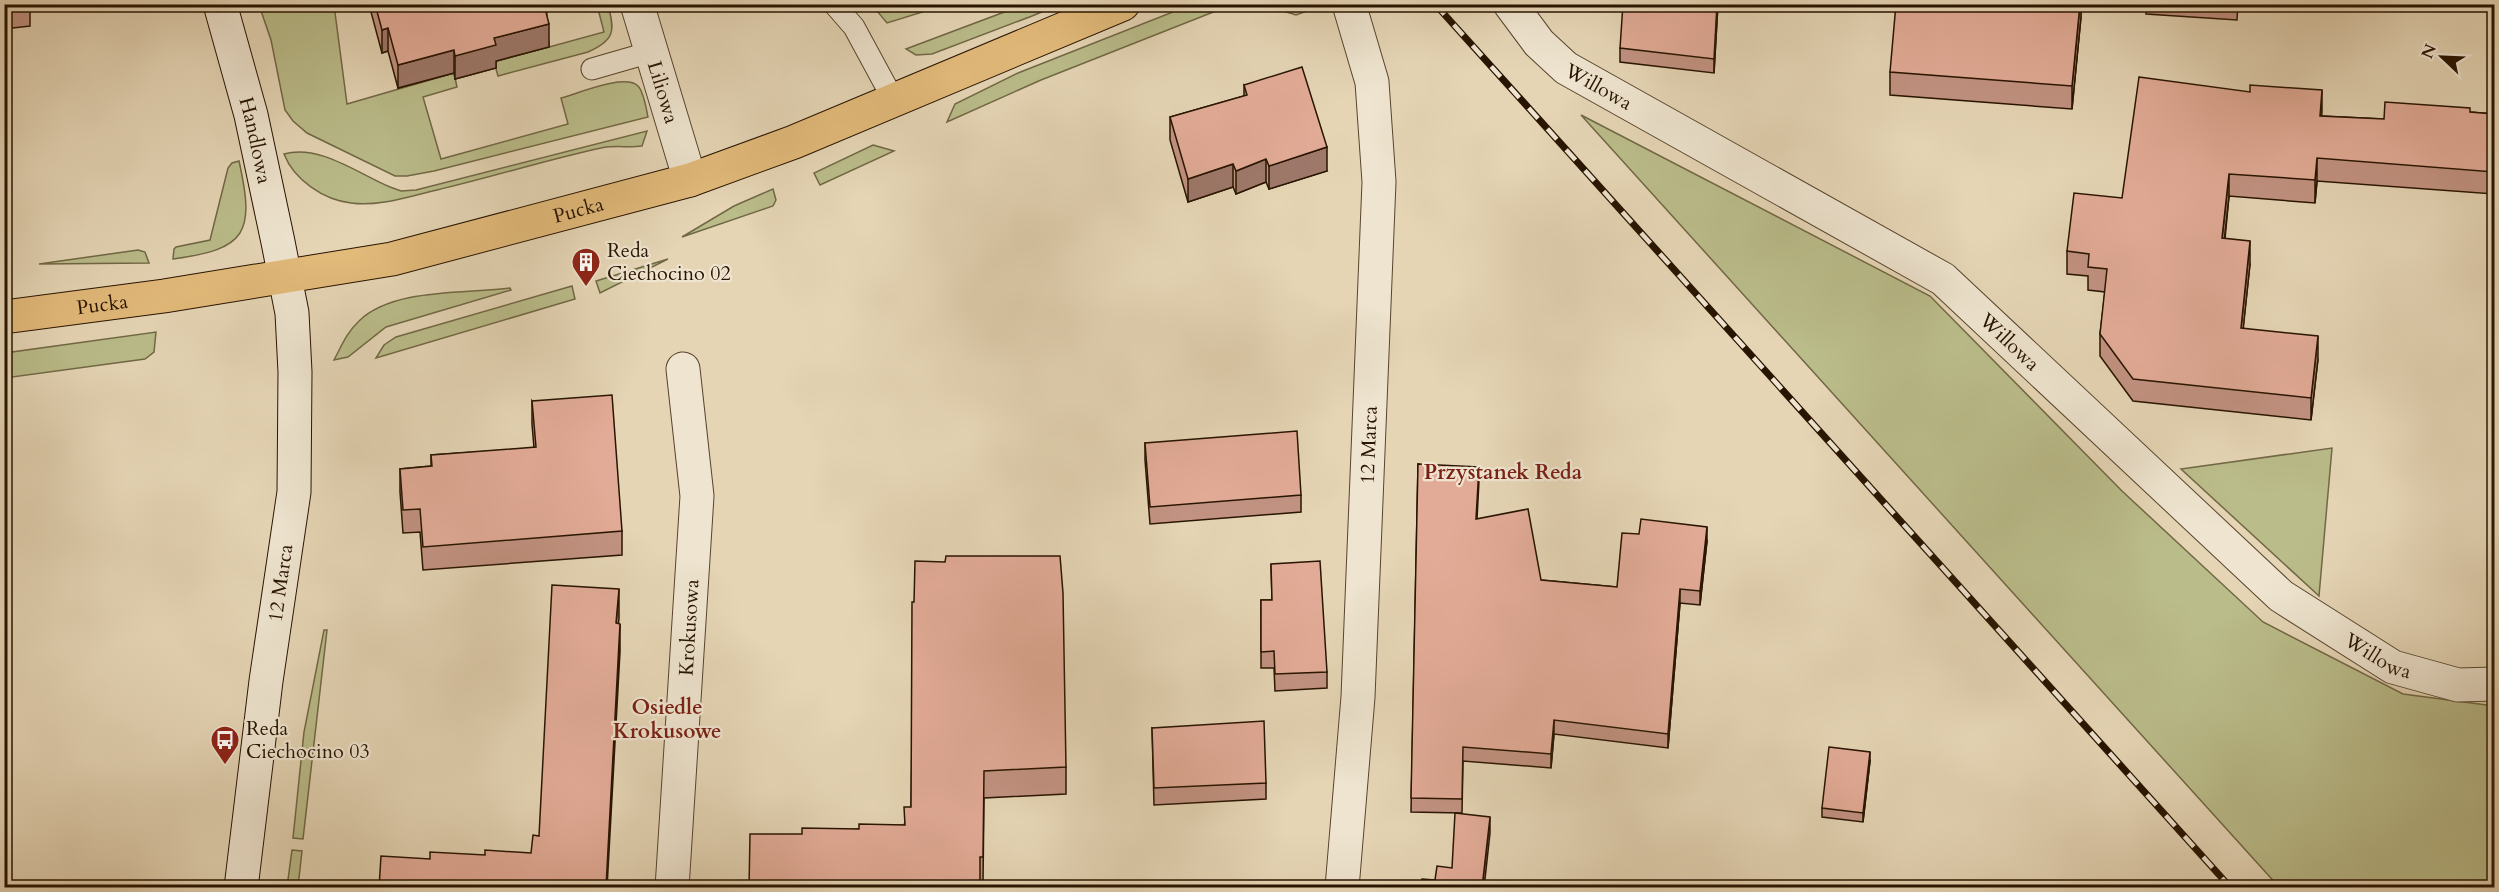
<svg xmlns="http://www.w3.org/2000/svg" width="2499" height="892" viewBox="0 0 2499 892" font-family="Cardo,serif">
  <style>
    .green { fill: #babc8a; stroke: #716845; stroke-width: 1.5 }
    .lines { fill: none; stroke-linecap: round; stroke-linejoin: round }
    .lane-casing { stroke: #57442d; stroke-width: 23 }
    .street-casing { stroke: #57442d; stroke-width: 35 }
    .secondary-casing { stroke: #281400; stroke-width: 35 }
    .primary-casing { stroke: #281400; stroke-width: 35 }
    .lane { stroke: #eee4cf; stroke-width: 21 }
    .street { stroke: #eee4cf; stroke-width: 33 }
    .secondary { stroke: #eee4cf; stroke-width: 33 }
    .primary { stroke: #e2ba7a; stroke-width: 33 }
    .rail-casing { stroke: #281400; stroke-width: 7 }
    .rail { stroke: #eee4cf; stroke-width: 4.5; stroke-dasharray: 14; stroke-linecap: butt }
    .wall { fill: #c29382; stroke: #281400; stroke-width: 1.5 }
    .shaded-wall { fill: #9e786a; stroke: #281400; stroke-width: 1.5 }
    .building { fill: #e2ab97; stroke: #281400; stroke-width: 1.5 }
    .labels { text-anchor: middle; stroke-width: 4.5; stroke-linejoin: round; paint-order: stroke }
    .street-label { font-size: 20px; fill: #281400; stroke: #eee4cf }
    .poi-label { font-size: 20px; fill: #281400; stroke: #eee4cf; text-anchor: start }
    .neighbourhood-label { font-size: 21px; font-weight: bold; fill: #7a1f14; stroke: #eee4cf }
  </style>
  <rect width="100%" height="100%" fill="#e5d5b5"/>
  <filter id="stains"><feTurbulence type="fractalNoise" baseFrequency=".00333" numOctaves="4"/><feColorMatrix values="0 0 0 0 .2 0 0 0 0 .09 0 0 0 0 .02 0 0 0 .5 -.17"/></filter>
  <radialGradient id="worn" r=".72"><stop offset=".6" stop-color="#630" stop-opacity="0"/><stop offset="1" stop-color="#630" stop-opacity=".3"/></radialGradient>
  <g class="green">
    <polygon points="1193,4 1231,5 1041,80 947,122 955,104 1018,73"/>
    <path d="M 259,5 L 334,5 L 347,104 L 454,73 L 457,87 L 423,97 L 441,159 L 568,124 L 561,98 C 577,94 625,73 638,86 C 644,92 646,108 648,117 L 434,171 L 407,176 L 395,176 L 307,133 L 293,121 L 285,110 L 271,40 Z"/>
    <path d="M 597,5 L 608,5 C 615,31 615,40 588,52 L 498,76 L 494,62 L 604,32 Z"/>
    <polygon points="872,5 945,5 887,23"/>
    <polygon points="1023,5 1051,5 1044,11 1032,16 932,54 916,55 906,49"/>
    <polygon points="1264,5 1324,4 1324,5 1296,15"/>
    <polygon points="1581,115 1930,296 2122,491 2263,622 2403,694 2494,706 2494,887 2279,887"/>
    <path d="M 647,131 L 642,146 C 628,148 615,145 601,148 C 546,160 492,177 437,190 C 410,196 379,207 351,203 C 324,200 294,180 284,154 C 319,144 357,173 390,187 L 401,191 L 416,190 Z"/>
    <polygon points="873,145 894,151 820,185 814,173"/>
    <path d="M 239,161 C 255,233 247,249 173,259 L 174,249 L 176,247 L 210,240 L 228,168 L 232,163 Z"/>
    <polygon points="773,189 776,200 773,206 682,237 734,206"/>
    <polygon points="138,250 145,252 149,263 39,264"/>
    <polygon points="668,259 600,293 596,281"/>
    <polygon points="572,286 575,299 376,358 384,345 396,337"/>
    <path d="M 510,288 L 511,290 L 386,327 L 348,357 L 334,360 C 341,347 347,332 359,321 C 393,288 464,294 510,288 Z"/>
    <polygon points="156,332 154,352 145,359 5,378 5,353"/>
    <polygon points="2332,448 2319,596 2181,469"/>
    <polygon points="324,630 327,630 303,839 293,838 304,732"/>
    <polygon points="292,850 302,851 298,887 287,887"/>
  </g>
  <g class="lines">
    <g class="lane-casing">
      <g id="lane">
        <polyline points="834,4 854,27 893,99"/>
        <polyline points="592,69 651,52"/>
      </g>
    </g>
    <g class="street-casing">
      <g id="street">
        <path id="s1" d="M 637,4 L 690,180"/>
        <path id="s2" d="M 1510,4 L 1539,43 L 1566,68 L 1943,279 L 2281,596 L 2393,667 L 2458,685 L 2494,684"/>
        <path id="s3" d="M 672,888 L 697,496 L 683,369"/>
        <path id="s4" d="M 1342,888 L 1358,697 L 1379,182 L 1372,82 L 1349,4"/>
      </g>
    </g>
    <g class="secondary-casing">
      <g id="secondary">
        <path id="s5" d="M 220,4 L 251,115 L 278,242 L 292,313 L 295,372 L 294,492 L 266,681 L 241,888"/>
      </g>
    </g>
    <g class="primary-casing">
      <g id="primary">
        <path id="s6" d="M 4,317 L 164,296 L 392,259 L 690,180 L 794,142 L 1123,4"/>
      </g>
    </g>
    <use href="#lane" class="lane"/>
    <use href="#street" class="street"/>
    <use href="#secondary" class="secondary"/>
    <use href="#primary" class="primary"/>
    <g class="rail-casing">
      <polyline id="rail" points="1435,4 2231,888"/>
    </g>
    <use href="#rail" class="rail"/>
  </g>
  <g class="wall">
    <polygon points="4,4 30,9 30,26 4,29"/>
    <polygon points="371,4 546,4 549,47 496,61 496,68 455,79 454,73 398,88 388,51 382,53 371,12"/>
    <polygon points="1718,4 1714,73 1620,62 1620,48"/>
    <polygon points="2081,4 2081,17 2072,109 1890,95 1890,72"/>
    <polygon points="2146,4 2238,4 2237,20 2146,14"/>
    <polygon points="1244,85 1327,171 1269,189 1266,182 1236,194 1233,187 1188,202 1170,140 1170,117 1244,96"/>
    <polygon points="2470,112 2494,114 2494,194 2317,181 2315,203 2229,196 2225,239 2250,264 2243,328 2318,359 2311,420 2133,401 2100,356 2100,334 2105,292 2088,290 2088,276 2067,274 2067,251 2122,198 2322,116 2384,119"/>
    <polygon points="532,401 622,531 622,555 423,570 420,532 403,533 400,492 400,469 431,466 431,455 534,448 532,424"/>
    <polygon points="1145,443 1301,495 1301,512 1150,524 1145,460"/>
    <polygon points="1418,464 1479,481 1477,519 1541,580 1617,587 1707,541 1700,605 1680,603 1668,748 1554,734 1551,768 1463,761 1462,813 1411,812"/>
    <polygon points="945,562 1066,767 1066,794 984,798 983,884 980,884 802,834 904,825 911,807 914,602"/>
    <polygon points="1271,564 1327,672 1327,688 1275,691 1274,668 1261,668 1261,600 1272,600"/>
    <polygon points="1152,728 1266,783 1266,799 1154,805"/>
    <polygon points="1870,761 1863,822 1822,817 1822,808"/>
  </g>
  <g class="shaded-wall">
    <polygon points="1717,4 1718,4 1714,73 1714,59"/>
    <polygon points="2080,4 2081,4 2081,17 2072,109 2072,86"/>
    <polygon points="549,24 549,47 496,61 496,68 455,79 455,56 494,38"/>
    <polygon points="388,28 388,51 382,53 382,30"/>
    <polygon points="454,50 454,73 398,88 398,65"/>
    <polygon points="2322,90 2322,112 2320,139 2320,116"/>
    <polygon points="1327,147 1327,171 1269,189 1269,166"/>
    <polygon points="2317,158 2317,181 2315,203 2315,180"/>
    <polygon points="1266,159 1266,182 1236,194 1236,171"/>
    <polygon points="1233,164 1233,187 1188,202 1188,179"/>
    <polygon points="2229,174 2229,196 2222,261 2222,238"/>
    <polygon points="2250,241 2250,264 2241,350 2241,328"/>
    <polygon points="2318,336 2318,359 2311,420 2311,398"/>
    <polygon points="1707,527 1707,541 1700,605 1700,591"/>
    <polygon points="619,589 619,618 616,652 616,623"/>
    <polygon points="1680,589 1680,603 1668,748 1668,734"/>
    <polygon points="620,624 620,652 607,888 606,888"/>
    <polygon points="1554,720 1554,734 1551,768 1551,754"/>
    <polygon points="1870,752 1870,761 1863,822 1863,813"/>
    <polygon points="1490,817 1490,833 1484,888 1482,888"/>
  </g>
  <g class="building">
    <polygon points="4,4 29,4 30,9 4,12"/>
    <polygon points="375,4 544,4 549,24 494,38 496,45 455,56 454,50 398,65 388,28 382,30"/>
    <polygon points="1623,4 1717,4 1714,59 1620,48"/>
    <polygon points="1896,4 2080,4 2072,86 1890,72"/>
    <polygon points="1302,67 1327,147 1269,166 1266,159 1236,171 1233,164 1188,179 1170,117 1247,95 1244,85"/>
    <polygon points="2139,77 2250,92 2250,85 2322,90 2320,116 2384,119 2385,102 2470,108 2470,112 2494,114 2494,172 2317,158 2315,180 2229,174 2222,238 2250,241 2241,328 2318,336 2311,398 2133,379 2100,334 2107,269 2088,267 2089,254 2067,251 2074,193 2122,198"/>
    <polygon points="612,395 622,531 423,547 420,509 403,510 400,469 432,466 431,455 536,447 532,401"/>
    <polygon points="1297,431 1301,495 1150,507 1145,443"/>
    <polygon points="1418,464 1479,467 1476,519 1528,509 1541,580 1617,587 1622,533 1639,534 1641,519 1707,527 1700,591 1680,589 1668,734 1554,720 1551,754 1463,747 1462,799 1411,798"/>
    <polygon points="946,556 1060,556 1063,593 1066,767 984,771 983,857 980,857 980,888 749,888 750,834 802,834 802,828 859,829 859,824 905,825 904,807 911,807 912,602 914,602 915,561 945,562"/>
    <polygon points="1320,561 1327,672 1275,674 1274,651 1261,652 1261,600 1272,600 1271,564"/>
    <polygon points="552,585 619,589 616,623 620,624 606,887 379,888 381,856 430,859 430,852 485,855 485,850 531,853 533,835 539,836"/>
    <polygon points="1264,721 1266,783 1154,788 1152,728"/>
    <polygon points="1829,747 1870,752 1863,813 1822,808"/>
    <polygon points="1455,813 1490,817 1482,888 1400,888 1401,881 1421,883 1422,879 1435,880 1437,866 1452,868"/>
  </g>
  <defs>
    <g id="building-pin" transform="scale(1.5)"><path d="M0 17L-7.5 6A9.5 9.5 0 1 1 7.5 6Z" fill="#8f2418" stroke="#eee4cf"/><path d="M-4-6H4V6H1V3H-1V6H-4ZM-2.5-4.3h1.7v1.8h-1.7ZM.8-4.3h1.7v1.8H.8ZM-2.5-1h1.7V.8h-1.7ZM.8-1h1.7V.8H.8Z" fill="#fff"/></g>
    <g id="bus-pin" transform="scale(1.5)"><path d="M0 17L-7.5 6A9.5 9.5 0 1 1 7.5 6Z" fill="#8f2418" stroke="#eee4cf"/><path d="M-5-6H5V4H4V6H2V4H-2V6H-4V4H-5ZM-3.5-4V0h7V-4ZM-3.5 1.2v1.5H-2V1.2ZM2 1.2v1.5H3.5V1.2Z" fill="#fff"/></g>
  </defs>
  <g fill-rule="evenodd">
    <use href="#building-pin" x="586" y="262"/>
    <use href="#bus-pin" x="225" y="740"/>
  </g>
  <g class="labels">
    <g class="street-label">
      <text dy="7" stroke="none"><textPath href="#s2" startOffset="123">Willowa</textPath></text>
      <text dy="7" stroke="none"><textPath href="#s1" startOffset="92">Liliowa</textPath></text>
      <text dy="7" stroke="none"><textPath href="#s5" startOffset="141">Handlowa</textPath></text>
      <text dy="7" stroke="none"><textPath href="#s6" startOffset="585">Pucka</textPath></text>
      <text dy="7" stroke="none"><textPath href="#s6" startOffset="99">Pucka</textPath></text>
      <text dy="7" stroke="none"><textPath href="#s2" startOffset="609">Willowa</textPath></text>
      <text dy="7" stroke="none"><textPath href="#s4" startOffset="444">12 Marca</textPath></text>
      <text transform="translate(280 583) rotate(-82)" y="7">12 Marca</text>
      <text dy="7" stroke="none"><textPath href="#s3" startOffset="261">Krokusowa</textPath></text>
      <text dy="7" stroke="none"><textPath href="#s2" startOffset="1095">Willowa</textPath></text>
    </g>
    <g class="poi-label">
      <text x="607" y="257">Reda<tspan x="607" dy="23">Ciechocino 02</tspan></text>
      <text x="246" y="735">Reda<tspan x="246" dy="23">Ciechocino 03</tspan></text>
    </g>
    <g class="neighbourhood-label">
      <text x="1503" y="479">Przystanek Reda</text>
      <text x="667" y="714">Osiedle<tspan x="667" dy="24">Krokusowe</tspan></text>
    </g>
  </g>
  <rect width="2499" height="892" fill="none" stroke="#e5d5b5" stroke-width="24"/>
  <rect x="6" y="6" width="2487" height="880" fill="none" stroke="#281400" stroke-width="3"/>
  <rect x="12" y="12" width="2475" height="868" fill="none" stroke="#281400" stroke-width="1.5"/>
  <g transform="translate(2442 57) rotate(293)" stroke="#eee4cf" stroke-width="4.5" paint-order="stroke">
  <path d="M0-4.5L10 22L0 15L-10 22Z" fill="#281400"/>
  <text y="-9" font-size="16" font-weight="bold" text-anchor="middle" fill="#281400">N</text>
  </g>
  <rect width="100%" height="100%" filter="url(#stains)"/>
  <rect width="100%" height="100%" fill="url(#worn)"/>
</svg>
